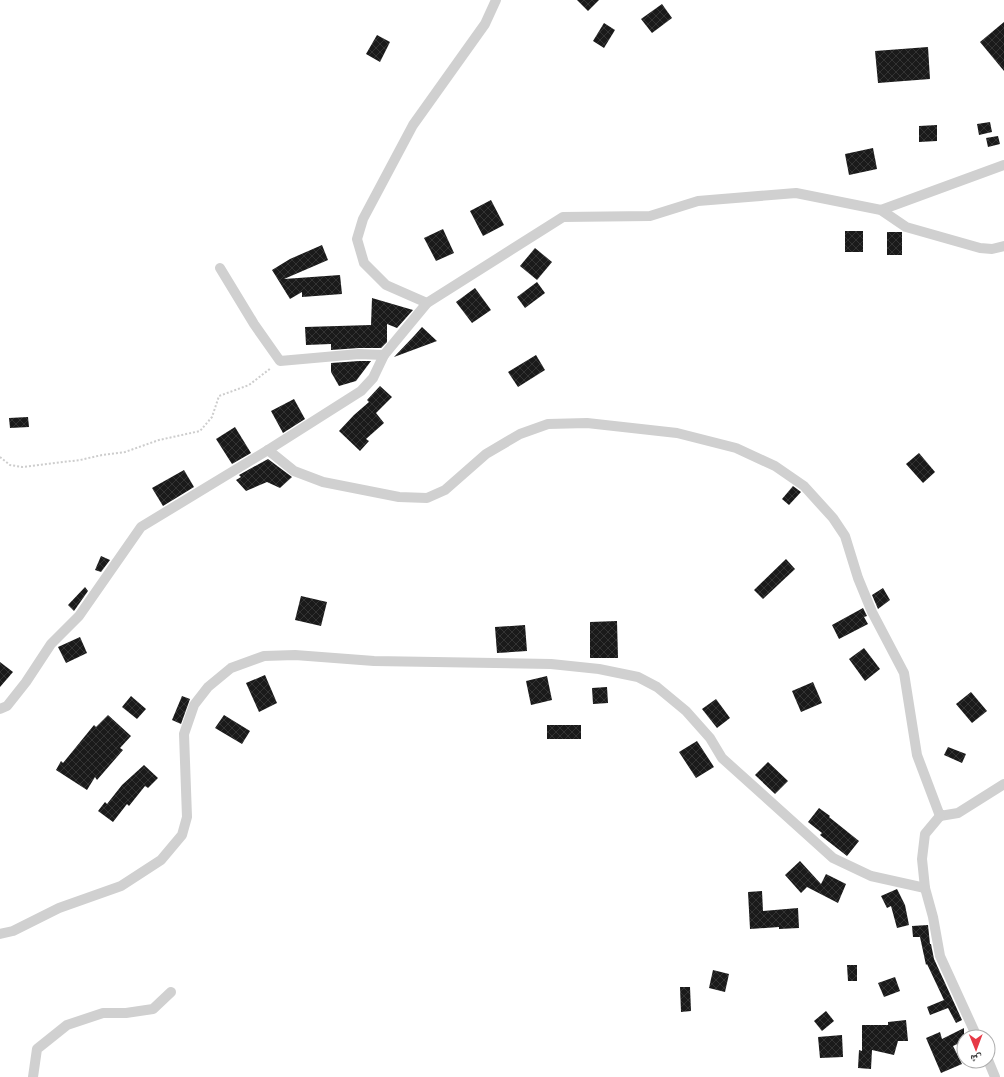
<svg xmlns="http://www.w3.org/2000/svg" width="1004" height="1077" viewBox="0 0 1004 1077" font-family="'Fira Sans','Noto Naskh Arabic',sans-serif">
  <style>
    .building { fill: url(#building-cross-hatch) }
    .lines { fill: none; stroke-linecap: round; stroke-linejoin: round }
    .path { stroke: #cdcdcd; stroke-width: 2; stroke-dasharray: 2 2; stroke-linecap: butt }
    .minor { stroke: #d0d0d0; stroke-width: 10 }
  </style>
  <defs>
    <pattern id="building-cross-hatch" width="8" height="8" patternUnits="userSpaceOnUse"><rect width="8" height="8" fill="#1a1a1a"/><path d="M0 0l8 8M0 8l8-8" fill="none" stroke="#333"/></pattern>
  </defs>
  <rect width="100%" height="100%" fill="#fff"/>
  <g class="building">
    <polygon points="577,0 599,0 588,11"/>
    <polygon points="662,4 672,18 652,33 641,19"/>
    <polygon points="1004,22 1004,71 980,42"/>
    <polygon points="604,23 615,30 604,48 593,41"/>
    <polygon points="377,35 390,42 380,62 366,54"/>
    <polygon points="928,47 930,79 878,83 875,51"/>
    <polygon points="990,122 992,132 979,135 977,124"/>
    <polygon points="937,125 937,141 919,142 919,126"/>
    <polygon points="998,136 1000,144 988,147 986,138"/>
    <polygon points="873,148 877,169 849,175 845,154"/>
    <polygon points="491,200 504,225 483,236 470,211"/>
    <polygon points="443,229 454,253 436,261 424,238"/>
    <rect x="845" y="231" width="18" height="21"/>
    <rect x="887" y="232" width="15" height="23"/>
    <polygon points="322,245 328,260 284,279 340,275 342,294 302,297 302,292 290,299 272,270 290,259"/>
    <polygon points="535,248 552,262 537,280 520,266"/>
    <polygon points="537,282 545,293 525,308 517,297"/>
    <polygon points="475,288 491,310 472,323 456,302"/>
    <polygon points="372,298 413,310 397,328 387,324 387,342 381,348 359,348 331,350 331,344 306,345 305,327 371,325"/>
    <polygon points="422,327 437,341 394,357 414,336"/>
    <polygon points="536,355 545,370 518,387 508,372"/>
    <polygon points="359,361 371,361 356,381 339,386 331,372 331,363"/>
    <polygon points="380,386 392,397 376,413 384,423 366,439 369,441 360,451 339,431 354,415 369,402 367,400"/>
    <polygon points="294,399 305,419 283,433 271,411"/>
    <polygon points="28,417 29,427 10,428 9,418"/>
    <polygon points="235,427 251,453 232,464 216,439"/>
    <polygon points="919,453 935,472 923,483 906,464"/>
    <polygon points="268,459 292,477 280,488 267,482 246,491 236,480 241,477 239,475"/>
    <polygon points="184,470 194,487 163,506 152,488"/>
    <polygon points="793,486 801,492 789,505 782,499"/>
    <polygon points="101,556 110,560 101,572 95,570"/>
    <polygon points="786,559 795,569 763,599 754,590"/>
    <polygon points="85,587 88,591 74,611 68,605"/>
    <polygon points="883,588 890,600 878,609 872,595"/>
    <polygon points="301,596 327,602 321,626 295,620"/>
    <polygon points="863,608 867,616 864,617 868,624 839,639 832,625"/>
    <polygon points="617,621 618,658 590,658 590,622"/>
    <polygon points="525,625 527,651 497,653 495,627"/>
    <polygon points="80,637 87,653 66,663 58,647"/>
    <polygon points="864,648 880,669 865,681 849,659"/>
    <polygon points="0,662 13,672 0,687"/>
    <polygon points="265,675 277,703 259,712 246,683"/>
    <polygon points="547,676 552,700 531,705 526,681"/>
    <polygon points="813,682 822,703 801,712 792,691"/>
    <polygon points="607,687 608,703 593,704 592,688"/>
    <polygon points="971,692 987,711 972,723 956,704"/>
    <polygon points="131,696 146,709 137,719 122,707"/>
    <polygon points="182,696 190,699 181,724 172,720"/>
    <polygon points="716,699 730,718 717,728 702,709"/>
    <polygon points="108,715 131,736 120,748 123,750 97,780 95,777 87,790 56,770 61,761 63,763 94,725 96,727"/>
    <polygon points="224,715 250,731 242,744 215,728"/>
    <rect x="547" y="725" width="34" height="14"/>
    <polygon points="697,741 714,767 696,778 679,752"/>
    <polygon points="948,747 966,754 962,763 944,755"/>
    <polygon points="768,762 788,781 775,794 755,775"/>
    <polygon points="144,765 158,778 148,788 145,786 129,806 127,804 113,822 98,811 105,802 107,804 122,785"/>
    <polygon points="819,808 830,816 829,817 859,841 847,856 820,835 822,833 808,822"/>
    <polygon points="800,861 821,884 826,874 846,884 838,903 807,887 801,893 785,875"/>
    <polygon points="897,889 905,905 909,925 897,928 891,906 887,908 881,896"/>
    <polygon points="762,891 763,911 798,908 799,928 779,929 779,927 750,929 748,892"/>
    <polygon points="928,925 930,944 931,944 934,959 962,1020 956,1023 948,1008 930,1015 927,1007 944,1000 927,964 926,965 920,937 913,937 912,926"/>
    <polygon points="847,965 857,965 857,981 848,981"/>
    <polygon points="713,970 729,974 725,992 709,988"/>
    <polygon points="895,977 900,991 884,997 878,983"/>
    <polygon points="680,987 690,987 691,1011 681,1012"/>
    <polygon points="826,1011 834,1021 822,1031 814,1021"/>
    <polygon points="906,1020 908,1041 898,1041 894,1055 872,1050 871,1069 858,1068 859,1050 862,1051 862,1025 888,1025 888,1022"/>
    <polygon points="964,1028 964,1041 953,1046 962,1064 941,1073 926,1038 940,1032 942,1039"/>
    <polygon points="842,1035 843,1057 820,1058 818,1037"/>
  </g>
  <g class="lines">
    <polyline class="path" points="0,457 10,465 22,467 80,460 102,455 125,452 159,440 200,431 212,417 219,396 249,385 271,368"/>
    <g class="minor">
      <polyline points="881,210 1004,165"/>
      <polyline points="220,268 254,324 280,361 359,354 384,355"/>
      <polyline points="427,303 386,285 364,263 357,239 363,219 413,125 485,24 496,0"/>
      <polyline points="268,450 294,471 323,482 399,497 427,498 445,490 486,454 520,434 548,424 587,423 677,433 736,448 775,466 804,486 833,518 845,536 858,578 872,612 904,673 917,755 940,816 958,813 1004,784"/>
      <polyline points="0,709 7,706 26,682 51,644 79,616 141,527 268,450 361,391 373,378 384,355 427,303 563,217 650,216 698,201 796,193 881,210 906,227 980,248 992,249 1004,246"/>
      <polyline points="940,816 925,834 922,859 925,888 933,917 940,956 977,1037"/>
      <polyline points="0,934 13,931 59,908 121,886 161,860 182,835 187,817 184,734 194,705 208,687 231,668 264,656 295,655 374,661 551,664 599,669 638,677 657,687 686,711 710,738 722,758 833,858 871,876 925,888"/>
      <polyline points="988,1060 995,1077"/>
      <polyline points="33,1077 37,1049 67,1025 103,1013 126,1013 153,1009 171,992"/>
    </g>
  </g>
  <g transform="translate(976 1049) rotate(179)"><circle r="19" fill="#ffffff" stroke="#adadad"/>
  <path d="M0-3L7 15L0 10L-7 15Z" fill="#e63946"/>
  <text y="-6" font-size="11" font-weight="bold" text-anchor="middle" fill="#333333">ش</text>
  </g>
</svg>
